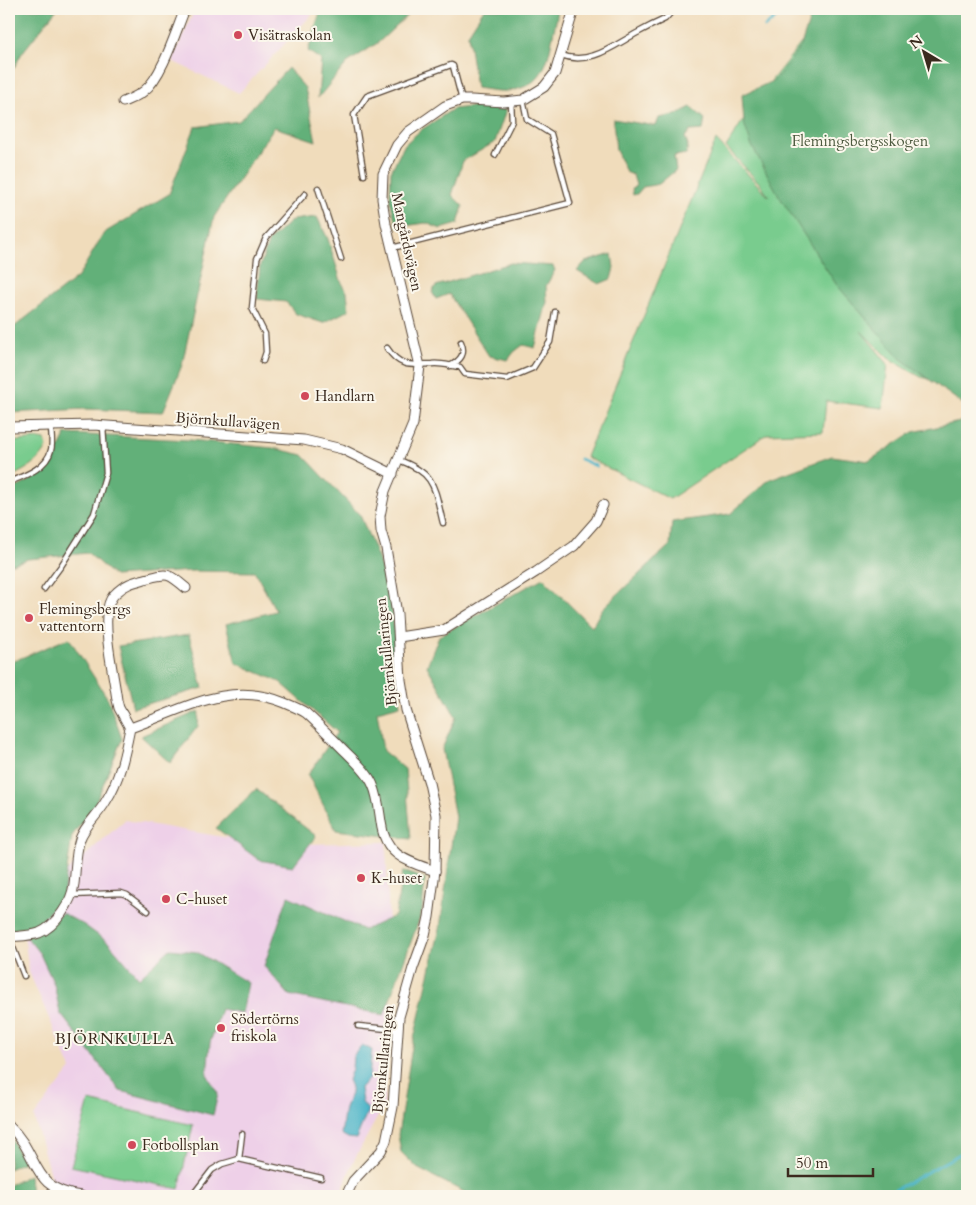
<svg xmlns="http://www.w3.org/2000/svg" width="976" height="1205" viewBox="0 0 976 1205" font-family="Cardo,serif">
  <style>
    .built { fill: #eed0e8 }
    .green { fill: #79cc8e; stroke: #5a7b56 }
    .forest { fill: #62b079; stroke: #4e6d4c }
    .water { fill: #49b3c7; stroke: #426e72 }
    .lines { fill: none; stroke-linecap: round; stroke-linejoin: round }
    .stream { stroke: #49b3c7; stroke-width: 3 }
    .service-casing { stroke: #564536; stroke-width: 7 }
    .minor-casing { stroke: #564536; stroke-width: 11 }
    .service { stroke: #fff; stroke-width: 4.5 }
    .minor { stroke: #fff; stroke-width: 9 }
    .poi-dot { fill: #d1495b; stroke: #fbf7ec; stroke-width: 2 }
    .labels { text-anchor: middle; stroke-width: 4; stroke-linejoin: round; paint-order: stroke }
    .poi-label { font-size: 15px; fill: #3b2a1e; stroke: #fbf7ec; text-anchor: start }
    .park-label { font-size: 15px; fill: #4e5b40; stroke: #fbf7ec }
    .street-label { font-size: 15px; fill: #3b2a1e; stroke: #fbf7ec }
    .neighbourhood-label { font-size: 16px; letter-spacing: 1px; fill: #3b2a1e; stroke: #fbf7ec }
  </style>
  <rect width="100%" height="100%" fill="#fbf7ec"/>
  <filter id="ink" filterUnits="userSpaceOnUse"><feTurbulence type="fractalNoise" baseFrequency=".02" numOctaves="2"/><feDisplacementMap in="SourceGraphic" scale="10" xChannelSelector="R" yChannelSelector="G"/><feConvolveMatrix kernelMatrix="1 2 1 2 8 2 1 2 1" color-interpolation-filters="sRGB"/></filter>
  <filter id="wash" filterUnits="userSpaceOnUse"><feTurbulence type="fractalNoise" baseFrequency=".0096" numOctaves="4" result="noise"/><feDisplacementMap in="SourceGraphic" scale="20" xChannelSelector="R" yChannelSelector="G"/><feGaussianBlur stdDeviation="1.12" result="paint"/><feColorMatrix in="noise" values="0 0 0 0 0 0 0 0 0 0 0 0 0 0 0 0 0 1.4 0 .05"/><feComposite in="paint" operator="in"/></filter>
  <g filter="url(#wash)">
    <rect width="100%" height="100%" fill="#f0dcbb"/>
    <g class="built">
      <polygon points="195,9 317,9 239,93 172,61"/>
      <polygon points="125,820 269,845 386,842 391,987 384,1105 353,1162 340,1196 56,1196 34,1117 71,1069 29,972 21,912"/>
    </g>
    <g class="green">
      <polygon points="828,9 967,9 967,388 921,377 888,358 861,331 888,364 883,408 826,401 823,432 767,434 670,499 586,457 716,140 769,197 761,185 726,147 756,100"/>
      <path d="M 40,439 L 45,440 L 47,447 C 40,463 24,470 9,478 L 9,442 Z"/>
      <polygon points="89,1101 193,1125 179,1189 71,1166"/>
    </g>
    <g class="forest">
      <polygon points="15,9 57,9 22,53 9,77 9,15"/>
      <polygon points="321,9 414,9 379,42 347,63 318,98 321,60 308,51"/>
      <path d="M 484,9 L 558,9 C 557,19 554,29 552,40 C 547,67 540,87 508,91 C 498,92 486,89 476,88 L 468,34 Z"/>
      <polygon points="813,9 967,9 967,407 901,359 836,284 779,196 751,144 744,123 742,95 775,80 801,46"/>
      <polygon points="288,68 305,88 316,141 274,127 214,217 182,365 163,412 85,409 9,413 9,331 78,277 104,233 169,194 195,127 239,121"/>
      <polygon points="479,106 506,110 495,142 463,161 452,195 463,206 458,224 441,229 426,223 397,227 390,200 391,171 405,144 421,130 453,109"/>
      <polygon points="691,107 705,119 703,130 690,131 685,137 688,146 686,154 674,156 676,170 659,184 643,187 637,194 633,195 632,189 636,185 633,175 626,172 616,150 613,119 656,126 659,118 675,115"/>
      <polygon points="317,217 328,239 341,281 347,292 349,310 323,323 296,314 286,302 257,299 260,266 269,241 292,220"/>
      <polygon points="612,254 614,268 611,279 599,284 577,271 585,262"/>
      <polygon points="511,263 553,266 555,270 546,286 547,302 535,348 523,345 514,352 508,360 489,356 449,294 436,299 432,292 436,286"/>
      <polygon points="967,411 967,1196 472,1196 417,1168 401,1152 398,1135 412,1047 440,928 455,817 442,749 456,717 427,666 439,636 543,578 592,627 602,609 670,545 672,522 730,514 770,479 832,456 869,461 913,432 960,422"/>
      <polygon points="66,434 190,440 273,448 303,455 360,515 378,558 392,606 400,705 377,711 383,751 405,769 411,839 336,830 308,775 337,732 280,682 236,663 226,624 276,611 255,572 192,571 114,576 88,553 28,559 9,565 9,490 20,486 48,470"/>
      <polygon points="189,635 203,688 133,708 118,646"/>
      <polygon points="69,638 108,699 122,739 95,804 72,836 63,897 36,926 9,930 9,663"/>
      <polygon points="199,711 198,726 170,763 141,736"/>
      <polygon points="256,789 316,836 293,866 259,860 216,828"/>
      <polygon points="403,871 425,879 422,912 384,1015 289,995 264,966 288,896 364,930 395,916"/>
      <polygon points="62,913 84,925 109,943 139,978 170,949 197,952 248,983 242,1013 221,1009 210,1043 207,1074 218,1094 213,1115 120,1091 60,1013 54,984 40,954 25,935 30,935"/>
      <polygon points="9,1136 24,1162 9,1169"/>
      <polygon points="29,1175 31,1196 9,1196 9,1185"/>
    </g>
    <path class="water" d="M 362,1045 L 372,1050 L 369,1078 L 360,1088 L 362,1102 L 368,1110 L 356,1139 L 348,1138 L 341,1134 C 343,1125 343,1116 345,1108 C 349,1095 355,1094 348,1080 L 352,1069 L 353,1056 Z"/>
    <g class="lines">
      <g class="stream">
        <polyline points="765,27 786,9"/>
        <polyline points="580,459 596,466"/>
        <polyline points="884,1196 967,1150"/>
      </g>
    </g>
  </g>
  <g filter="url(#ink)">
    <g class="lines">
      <g class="service-casing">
        <g id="service">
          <polyline points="596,9 609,9"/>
          <path d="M 561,55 C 589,66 613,46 637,33 C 646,28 656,23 665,19 L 674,9"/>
          <polyline points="495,155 512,121 511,101"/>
          <polyline points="364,175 354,115 367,96 451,65 453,66 462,100"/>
          <polyline points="318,188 341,259"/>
          <polyline points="392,248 570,203 551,134 527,119 523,100"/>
          <path d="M 387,348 C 400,368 411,365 432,364 C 441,363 451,366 460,367 L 465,374 L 507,379 L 533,368 L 550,342 L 555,312"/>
          <polyline points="263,361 266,352 265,334 252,308 257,259 266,238 305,194"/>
          <path d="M 450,366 C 461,360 466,354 461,342"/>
          <path d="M 399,460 C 436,474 434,487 443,523"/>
          <path d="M 9,482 C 24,476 47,468 51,450 C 53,443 51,433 51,426"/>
          <polyline points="44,589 61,566 94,514 106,473 103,426"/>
          <polyline points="71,895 121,893 127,895 148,911"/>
          <polyline points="9,937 24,976"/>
          <polyline points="358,1026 397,1030"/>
          <polyline points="239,1159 242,1134"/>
          <polyline points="192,1196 212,1170 222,1164 239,1159 321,1178"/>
        </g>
      </g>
      <g class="minor-casing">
        <g id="minor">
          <path d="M 123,102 C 130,99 138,96 144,91 C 162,77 176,31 185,9"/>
          <polyline points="9,427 93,425 304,440 342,449 393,474"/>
          <polyline points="399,637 444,630 536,572 574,546 596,521 603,505"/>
          <path d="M 130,728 L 119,708 L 117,700 C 114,676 103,631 108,608 C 109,602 112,596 117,592 C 125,584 134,582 145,579 C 168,573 167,572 186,588"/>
          <path d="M 9,937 C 19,936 30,936 39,933 C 56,926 72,902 74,884 C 76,869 75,854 80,839 C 85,825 99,814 106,801 C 120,779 125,753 130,728 C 182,710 230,679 285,703 C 292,706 300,709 306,713 C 316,722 326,732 336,742 C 347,754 367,770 373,785 C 378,796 379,809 381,822 C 385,856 407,861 435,871"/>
          <path d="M 9,1126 C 41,1155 29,1189 81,1196"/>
          <polyline points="346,1196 353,1181 381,1151 386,1141 393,1107 399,1017 413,968 425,935 429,917 435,871 436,815 429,783 406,710 401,680 397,614 386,548 381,531 380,516 385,491 413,424 420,366 386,224 382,199 383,174 397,145 408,132 445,106 462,100 471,100 504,102 523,100 544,87 555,73 574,9"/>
        </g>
      </g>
      <use href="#service" class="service"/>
      <use href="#minor" class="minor"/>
    </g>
  </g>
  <g class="poi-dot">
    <circle cx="238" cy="35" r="5"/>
    <circle cx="305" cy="396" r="5"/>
    <circle cx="29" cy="618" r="5"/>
    <circle cx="361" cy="878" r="5"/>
    <circle cx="166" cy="899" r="5"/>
    <circle cx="221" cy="1028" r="5"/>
    <circle cx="132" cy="1145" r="5"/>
  </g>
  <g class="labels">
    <g class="poi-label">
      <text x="248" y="40">Visätraskolan</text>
      <text x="315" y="401">Handlarn</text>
      <text x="39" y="614">Flemingsbergs<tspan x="39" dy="17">vattentorn</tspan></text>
      <text x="371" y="883">K-huset</text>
      <text x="176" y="904">C-huset</text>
      <text x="231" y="1024">Södertörns<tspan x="231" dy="17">friskola</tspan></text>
      <text x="142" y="1150">Fotbollsplan</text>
    </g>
    <g class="park-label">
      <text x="860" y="146">Flemingsbergsskogen</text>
    </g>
    <g class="street-label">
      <text transform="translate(407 242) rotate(78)" y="5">Mangårdsvägen</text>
      <text transform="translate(228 421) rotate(4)" y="5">Björnkullavägen</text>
      <text transform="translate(386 652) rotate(-96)" y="5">Björnkullaringen</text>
      <text transform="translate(383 1059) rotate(-84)" y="5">Björnkullaringen</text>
    </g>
    <g class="neighbourhood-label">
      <text x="115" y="1044">BJÖRNKULLA</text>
    </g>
  </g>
  <rect width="976" height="1205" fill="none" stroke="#fbf7ec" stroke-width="30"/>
  <g transform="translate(924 52) rotate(322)" stroke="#fbf7ec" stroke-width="4" paint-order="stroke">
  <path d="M0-4L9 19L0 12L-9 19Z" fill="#3b2a1e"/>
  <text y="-8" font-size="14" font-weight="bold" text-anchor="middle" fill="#3b2a1e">N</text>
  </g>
  <path d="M788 1168v8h85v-8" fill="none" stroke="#3b2a1e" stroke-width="2.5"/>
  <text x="796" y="1168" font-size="15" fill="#3b2a1e" stroke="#fbf7ec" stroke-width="4" paint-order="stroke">50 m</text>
</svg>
